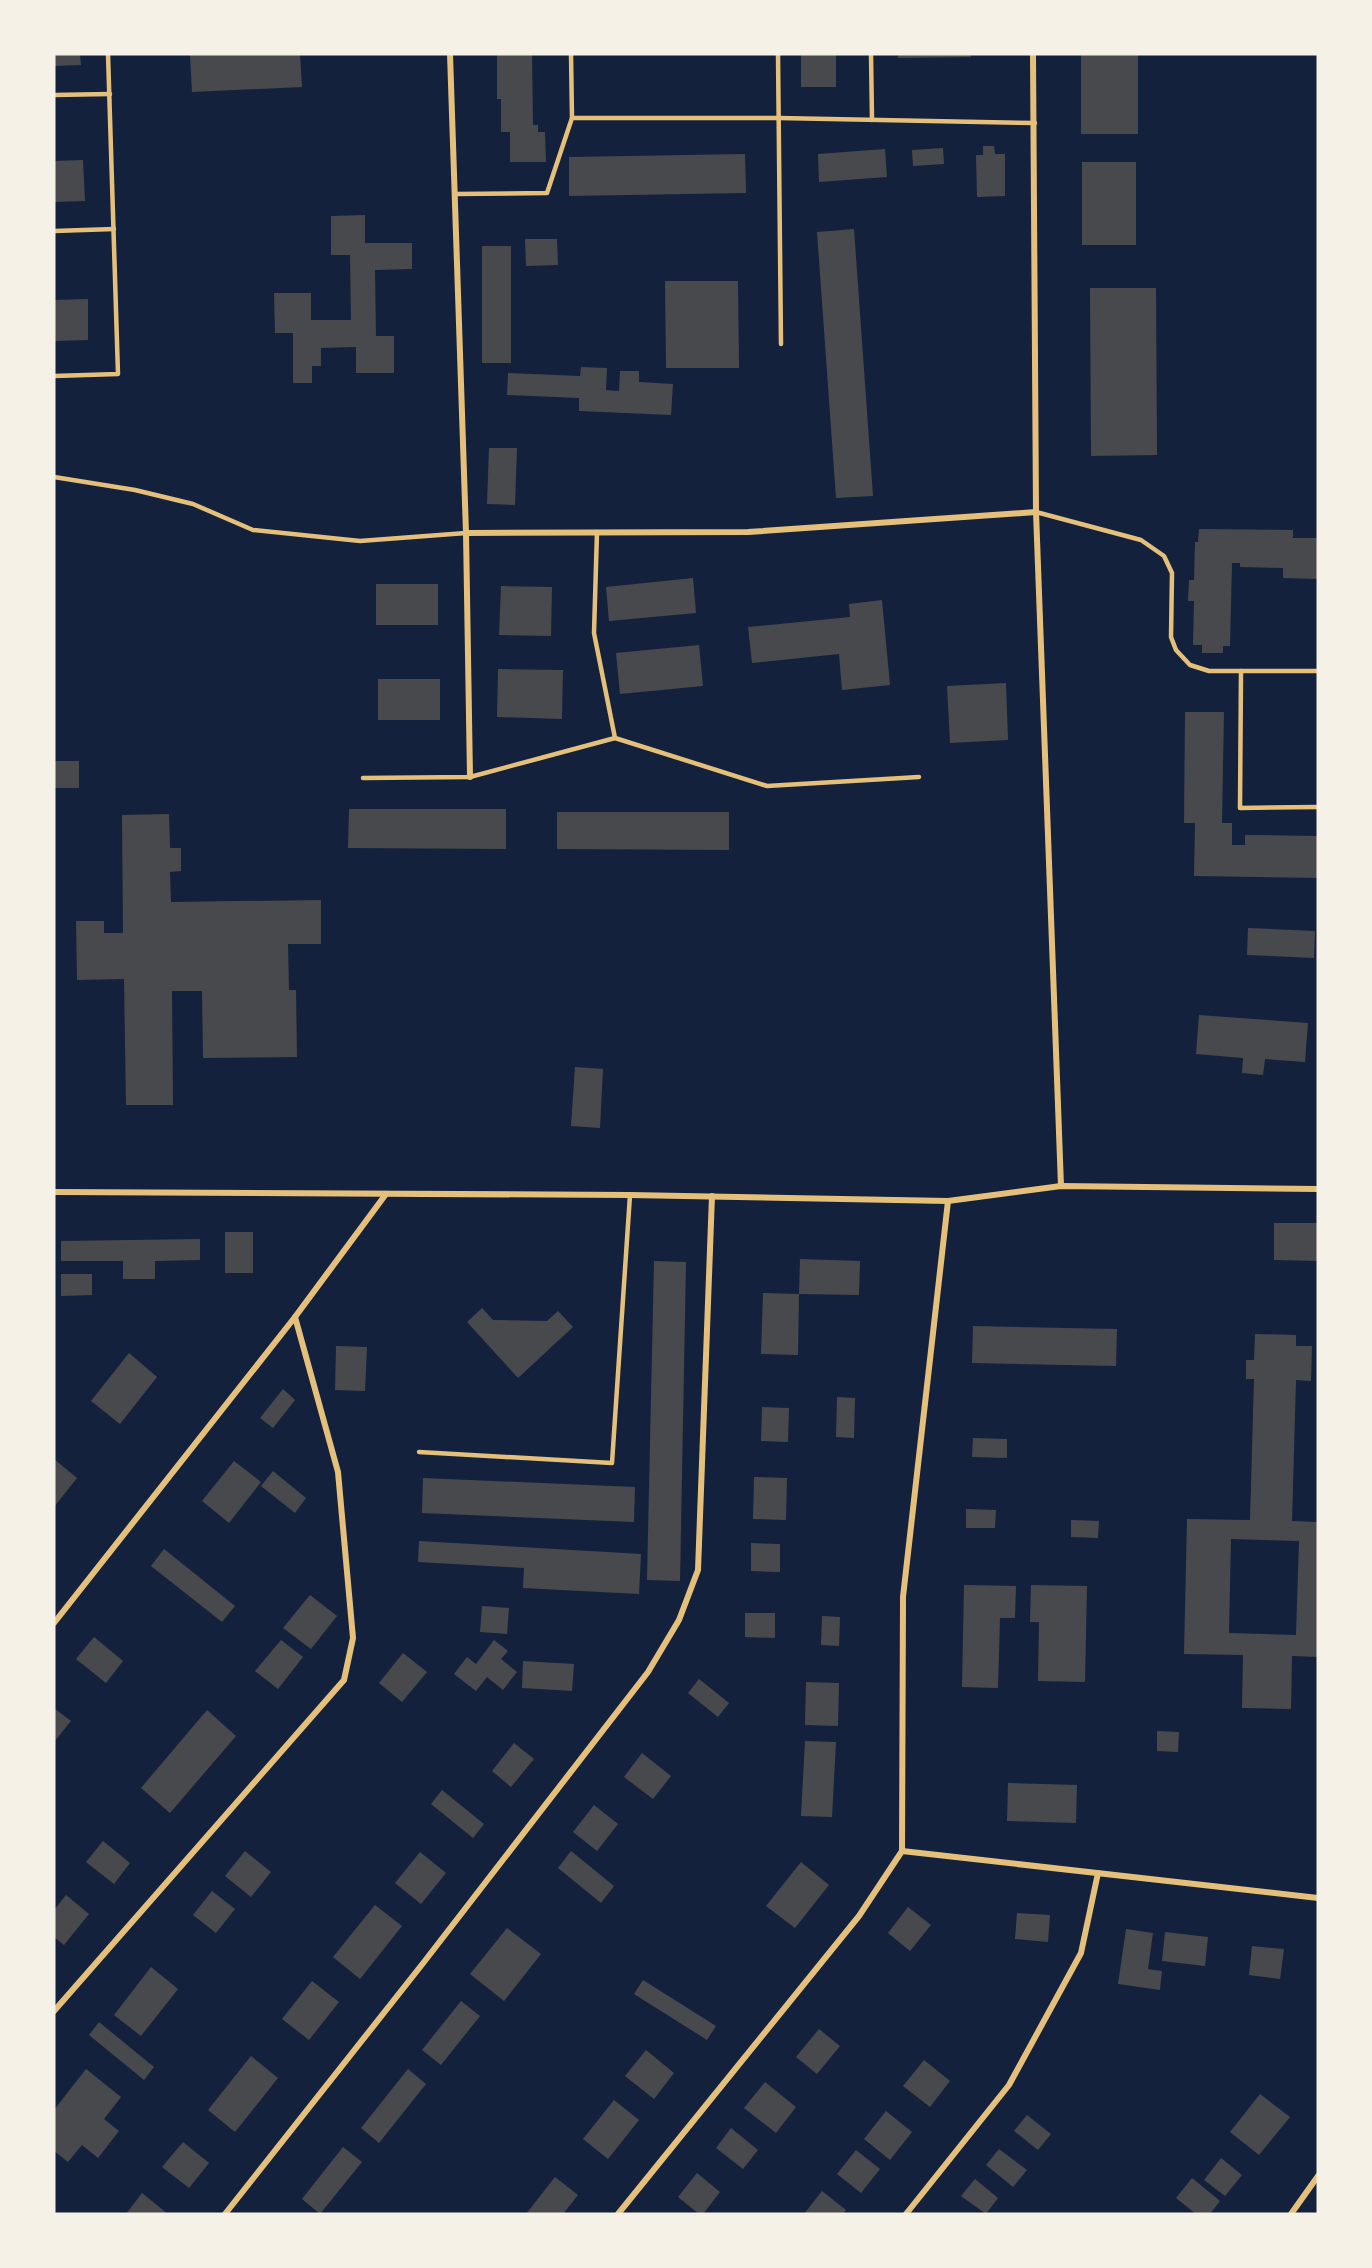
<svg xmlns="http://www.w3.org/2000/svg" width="1372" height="2268" viewBox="0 0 1372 2268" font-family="Ubuntu,sans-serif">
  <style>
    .building { fill: #48494c; fill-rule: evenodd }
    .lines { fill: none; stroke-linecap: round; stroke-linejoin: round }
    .service { stroke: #e5c07b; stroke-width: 4.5 }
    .minor { stroke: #e5c07b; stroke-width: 6 }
  </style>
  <rect width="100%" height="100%" fill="#14213d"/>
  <g class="building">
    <polygon points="54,54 80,54 81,65 54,66"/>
    <polygon points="300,54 302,87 192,92 190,55"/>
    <polygon points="497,54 532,54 533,125 538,125 538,132 545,132 546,162 510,162 510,132 501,132 501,99 497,99"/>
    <rect x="801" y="54" width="35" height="33"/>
    <polygon points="898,54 971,54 971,57 898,58"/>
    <rect x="1081" y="54" width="57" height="80"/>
    <polygon points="983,146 994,146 995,154 1005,154 1005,196 977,197 976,155 983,155"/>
    <polygon points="943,148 944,164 913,166 912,150"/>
    <polygon points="885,149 887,177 819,182 818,154"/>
    <polygon points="745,154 746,193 569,196 569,157"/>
    <polygon points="83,160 85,201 54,202 54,161"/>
    <rect x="1082" y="162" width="54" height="83"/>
    <polygon points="365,215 365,243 412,243 412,269 375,270 376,336 394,336 394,373 356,373 356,347 321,348 321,366 312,366 312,383 293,383 293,333 275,333 274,293 311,293 311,320 351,320 350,255 331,255 331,216"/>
    <polygon points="854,229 873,496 836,498 817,232"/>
    <polygon points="525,239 557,239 558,265 526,266"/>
    <rect x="482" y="246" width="29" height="117"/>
    <polygon points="665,281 738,281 739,368 666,368"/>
    <polygon points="1090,288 1156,288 1157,455 1091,456"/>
    <polygon points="88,299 88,340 54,341 54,300"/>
    <polygon points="581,367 607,368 606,390 619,391 620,371 639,371 639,382 673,384 671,415 579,411 579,398 507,395 508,373 580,376"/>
    <polygon points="489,448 517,448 515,505 487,504"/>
    <polygon points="1199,529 1293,530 1293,538 1318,538 1318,579 1283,578 1283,568 1240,567 1240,563 1232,563 1230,646 1223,646 1223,653 1202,653 1202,645 1193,645 1194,601 1188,601 1189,580 1194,580 1195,542 1198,542"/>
    <polygon points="693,578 696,613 609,621 606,587"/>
    <rect x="376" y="584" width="62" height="41"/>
    <polygon points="501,586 552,587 551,636 499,635"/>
    <polygon points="882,600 890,685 842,690 839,654 752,663 748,627 850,617 849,604"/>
    <polygon points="699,645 703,686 620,694 616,653"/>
    <polygon points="498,669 563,670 562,719 497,717"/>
    <rect x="378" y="679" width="62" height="41"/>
    <polygon points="1006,683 1008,740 950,743 947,686"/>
    <polygon points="1185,712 1224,712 1222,823 1232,823 1232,845 1245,845 1245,835 1318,836 1318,878 1194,876 1195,823 1184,823"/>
    <rect x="54" y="761" width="25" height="27"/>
    <polygon points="349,809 506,809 506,849 348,848"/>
    <polygon points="557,812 729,812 729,850 557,849"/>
    <polygon points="169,814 170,848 181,848 181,871 170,872 171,902 321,900 321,944 288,944 289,990 296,990 297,1057 203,1058 202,991 172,991 173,1105 126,1105 124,979 77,980 76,921 104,921 104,933 123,933 122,815"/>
    <polygon points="1248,928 1315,931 1314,958 1247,955"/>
    <polygon points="1199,1015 1308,1023 1305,1062 1265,1059 1263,1075 1242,1073 1243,1058 1196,1054"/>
    <polygon points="575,1067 603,1069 600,1128 571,1126"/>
    <polygon points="1274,1223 1318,1223 1318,1261 1274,1260"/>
    <rect x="225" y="1232" width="28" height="41"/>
    <polygon points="200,1239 200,1260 155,1261 155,1279 123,1279 123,1261 61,1261 61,1241"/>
    <polygon points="800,1259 860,1261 859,1295 799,1294"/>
    <polygon points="654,1261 686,1262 680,1581 647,1580"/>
    <polygon points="61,1274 92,1274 92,1295 61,1296"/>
    <polygon points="763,1293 799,1294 798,1355 761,1354"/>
    <polygon points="482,1308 493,1320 547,1321 558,1311 573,1327 518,1378 467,1322"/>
    <polygon points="973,1326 1117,1329 1116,1366 972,1363"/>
    <path d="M 1255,1334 L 1296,1335 L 1296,1346 L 1312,1346 L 1311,1381 L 1296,1380 L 1292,1521 L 1318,1522 L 1318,1657 L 1292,1656 L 1291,1709 L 1242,1708 L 1243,1655 L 1184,1654 L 1187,1519 L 1250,1520 L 1254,1379 L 1246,1379 L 1246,1360 L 1254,1360 ZM 1231,1539 L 1299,1541 L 1296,1635 L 1229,1633 Z"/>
    <polygon points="336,1346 367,1347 365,1391 335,1390"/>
    <polygon points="129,1353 157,1377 120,1424 91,1401"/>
    <polygon points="283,1389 295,1400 273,1428 260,1418"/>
    <polygon points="837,1397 855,1398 854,1438 836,1437"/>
    <polygon points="762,1407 789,1408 788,1442 761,1441"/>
    <polygon points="973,1438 1007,1439 1007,1458 972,1457"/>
    <polygon points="54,1459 77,1478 54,1507"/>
    <polygon points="234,1461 261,1482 229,1523 202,1501"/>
    <polygon points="273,1471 306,1498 295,1513 261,1486"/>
    <polygon points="754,1477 787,1478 786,1520 753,1519"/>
    <polygon points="423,1478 635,1487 634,1522 422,1513"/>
    <polygon points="966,1509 996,1510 995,1528 966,1528"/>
    <polygon points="1071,1520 1099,1521 1098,1538 1071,1537"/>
    <polygon points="419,1541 641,1554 639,1594 523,1588 524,1568 418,1562"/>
    <polygon points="751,1543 780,1544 780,1572 751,1571"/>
    <polygon points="164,1549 235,1606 222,1622 151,1566"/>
    <polygon points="964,1585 1016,1586 1015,1618 1000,1618 998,1688 962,1687"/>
    <polygon points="1031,1585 1087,1586 1085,1682 1038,1681 1039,1622 1030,1622"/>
    <polygon points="310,1595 337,1616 311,1649 283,1628"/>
    <polygon points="482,1606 509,1608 507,1634 480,1632"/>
    <polygon points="745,1613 775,1613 775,1638 745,1637"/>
    <polygon points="822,1616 840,1617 839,1646 821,1645"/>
    <polygon points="94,1637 123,1661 106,1683 76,1659"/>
    <polygon points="281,1640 303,1657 278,1689 255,1671"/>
    <polygon points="494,1640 508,1651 501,1659 517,1672 503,1690 487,1677 476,1691 454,1674 467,1657 476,1664"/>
    <polygon points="403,1653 427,1672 402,1702 379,1683"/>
    <polygon points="523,1661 574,1664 572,1691 522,1688"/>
    <polygon points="699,1679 729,1703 718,1717 688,1693"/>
    <polygon points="806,1682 839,1683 838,1726 805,1725"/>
    <polygon points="54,1708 71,1721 54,1742"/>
    <polygon points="207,1710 236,1736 170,1813 141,1788"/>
    <polygon points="1157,1731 1179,1732 1178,1752 1157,1751"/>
    <polygon points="805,1741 836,1742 832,1817 801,1816"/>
    <polygon points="514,1743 534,1759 511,1787 492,1771"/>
    <polygon points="642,1753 671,1776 653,1799 624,1777"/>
    <polygon points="1008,1783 1077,1785 1076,1823 1007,1821"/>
    <polygon points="442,1790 484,1824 473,1838 431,1804"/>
    <polygon points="594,1805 618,1824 597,1851 573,1832"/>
    <polygon points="103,1841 130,1863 114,1884 86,1862"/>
    <polygon points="245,1851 271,1872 251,1897 225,1876"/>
    <polygon points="571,1851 614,1886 601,1903 558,1868"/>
    <polygon points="420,1852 446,1873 421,1904 395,1883"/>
    <polygon points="801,1862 829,1885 795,1928 766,1906"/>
    <polygon points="212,1891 235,1909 216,1933 193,1915"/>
    <polygon points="66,1895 89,1914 64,1945 54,1937 54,1910"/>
    <polygon points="375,1905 402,1926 360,1979 333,1957"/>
    <polygon points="908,1907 931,1925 910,1951 888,1933"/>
    <polygon points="1017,1913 1050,1915 1048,1942 1015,1939"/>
    <polygon points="507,1928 541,1954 504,2001 470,1974"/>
    <polygon points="1126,1929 1153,1933 1148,1969 1162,1971 1160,1990 1118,1984"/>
    <polygon points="1165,1932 1208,1937 1205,1966 1162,1961"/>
    <polygon points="1252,1946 1284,1949 1280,1979 1249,1975"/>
    <polygon points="151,1967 178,1989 141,2036 114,2015"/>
    <polygon points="643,1980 716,2026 707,2040 634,1994"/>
    <polygon points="312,1981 339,2002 309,2040 282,2019"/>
    <polygon points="461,2001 480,2016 441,2065 422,2050"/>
    <polygon points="99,2022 154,2067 144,2080 89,2035"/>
    <polygon points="819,2029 840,2046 817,2074 796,2057"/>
    <polygon points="646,2050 674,2073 654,2099 625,2076"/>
    <polygon points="251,2056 278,2078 235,2132 208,2110"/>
    <polygon points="924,2060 950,2081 930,2107 903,2086"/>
    <polygon points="86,2069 121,2097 104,2119 119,2131 98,2158 82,2145 68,2162 54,2151 54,2110"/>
    <polygon points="408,2069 426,2084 379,2143 361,2128"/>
    <polygon points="765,2082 796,2107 776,2133 744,2108"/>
    <polygon points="1260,2094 1290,2117 1259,2155 1230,2132"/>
    <polygon points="614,2100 639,2120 608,2159 583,2139"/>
    <polygon points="886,2111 912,2132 890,2160 864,2139"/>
    <polygon points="1027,2115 1051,2134 1038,2150 1014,2131"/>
    <polygon points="731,2128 758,2150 743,2169 716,2148"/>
    <polygon points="183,2142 209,2163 189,2188 162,2167"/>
    <polygon points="343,2147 362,2162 320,2214 302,2199"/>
    <polygon points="999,2149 1027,2170 1013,2187 986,2165"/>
    <polygon points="856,2150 880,2169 861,2193 837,2174"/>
    <polygon points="1221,2158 1242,2175 1225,2196 1204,2180"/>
    <polygon points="697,2173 720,2192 703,2214 699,2214 678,2197"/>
    <polygon points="555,2177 578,2195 563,2214 526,2214"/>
    <polygon points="1192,2178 1220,2201 1210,2214 1196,2214 1176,2198"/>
    <polygon points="975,2179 998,2198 986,2214 961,2196"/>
    <polygon points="822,2191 846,2210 843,2214 804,2214"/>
    <polygon points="142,2193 168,2214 126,2214"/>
  </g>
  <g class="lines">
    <g class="service">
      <polyline points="571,54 572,118 779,118 1035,123"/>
      <polyline points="778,54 781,344"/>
      <polyline points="871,54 872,120"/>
      <polyline points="54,95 110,94"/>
      <polyline points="455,194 547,193 572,118"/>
      <polyline points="54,231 114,229"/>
      <polyline points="54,376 118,374 108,54"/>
      <polyline points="54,477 135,490 193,504 253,530 360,541 466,533"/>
      <polyline points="1036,512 1141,540 1164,556 1172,573 1171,637 1176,650 1190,665 1209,671 1318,671"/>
      <polyline points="597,532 594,633 615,738"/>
      <polyline points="1241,671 1240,808 1318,807"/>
      <polyline points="363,778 470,777 615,738 767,786 919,777"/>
      <polyline points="419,1452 612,1463 630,1195"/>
    </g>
    <g class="minor">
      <polyline points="450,54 466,533 470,777"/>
      <polyline points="1033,54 1036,512 1061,1186"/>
      <polyline points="466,533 748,532 1036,512"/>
      <polyline points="54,1192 630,1195 948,1201 1061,1186 1318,1189"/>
      <polyline points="54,1623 295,1317"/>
      <polyline points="902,1851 1318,1898"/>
      <polyline points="54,2011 344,1680 353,1638 338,1472 295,1317 386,1194"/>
      <polyline points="225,2214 424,1962 648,1672 679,1620 698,1570 712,1196"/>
      <polyline points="618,2214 859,1916 902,1851 903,1597 948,1201"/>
      <polyline points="906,2214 1009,2085 1081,1953 1098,1873"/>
      <polyline points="1291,2214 1318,2176"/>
    </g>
  </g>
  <rect width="1372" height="2268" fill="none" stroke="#f6f1e7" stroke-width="111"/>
</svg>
